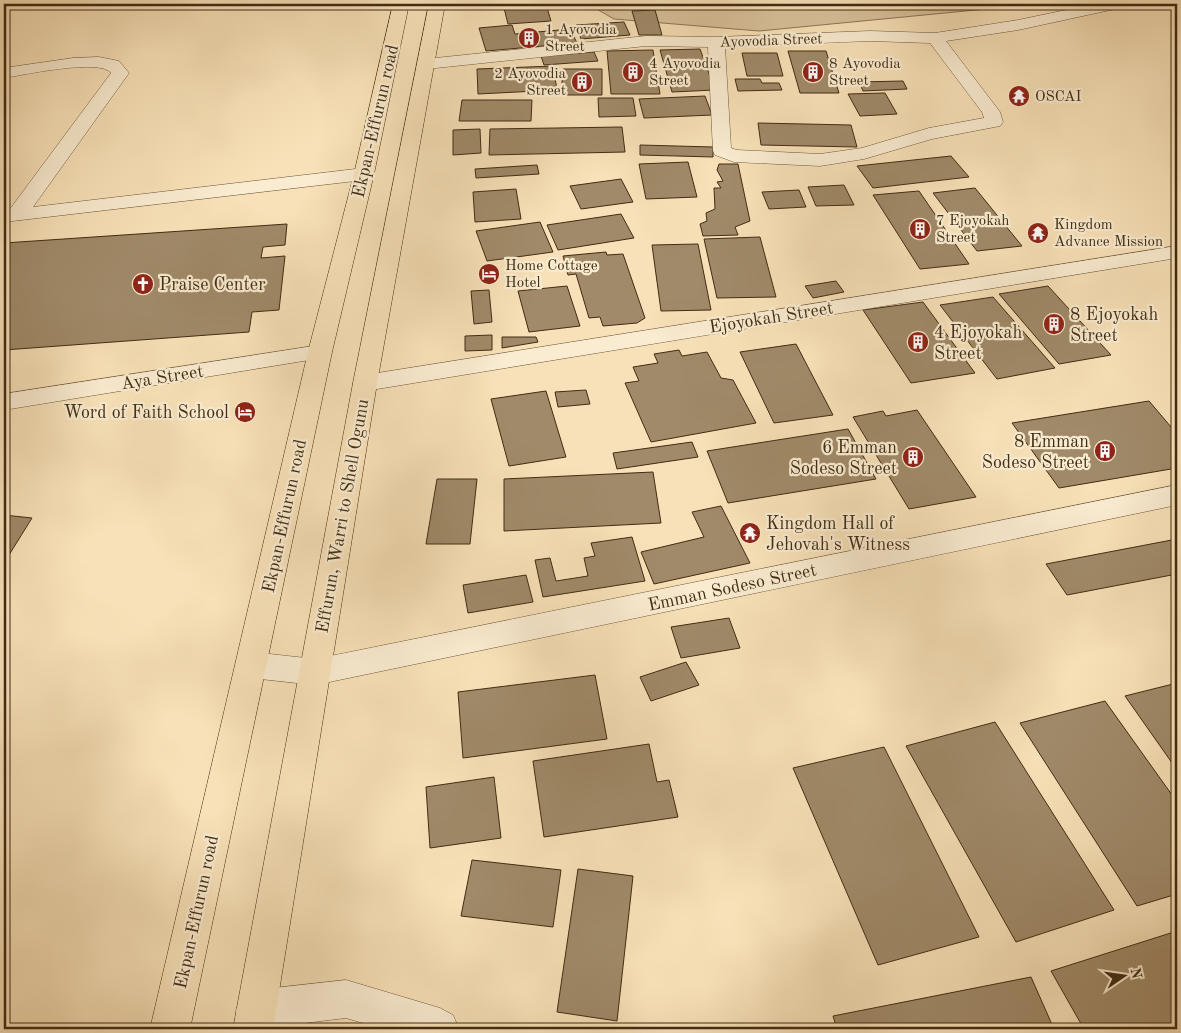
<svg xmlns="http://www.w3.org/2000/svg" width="1181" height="1033" viewBox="0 0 1181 1033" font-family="'Old Standard TT',serif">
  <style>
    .green { fill: #d9c29c; stroke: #8d7758 }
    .building { fill: #a08a69; stroke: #412c13 }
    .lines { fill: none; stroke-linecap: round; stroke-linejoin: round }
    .minor-casing { stroke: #6f593c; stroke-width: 1 }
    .major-casing { stroke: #412c13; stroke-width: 1 }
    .minor { fill: #faecd1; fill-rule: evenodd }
    .major { fill: #f8e1b8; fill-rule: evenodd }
    .labels { text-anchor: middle; stroke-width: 4.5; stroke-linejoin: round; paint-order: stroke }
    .far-poi-label { font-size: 15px; fill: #412c13; stroke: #faecd1; text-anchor: start }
    .far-street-label { font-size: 15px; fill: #412c13; stroke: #faecd1 }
    .street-label { font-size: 18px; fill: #412c13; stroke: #faecd1 }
    .poi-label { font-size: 18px; fill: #412c13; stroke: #faecd1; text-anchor: start }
  </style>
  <rect width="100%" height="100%" fill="#f8e1b8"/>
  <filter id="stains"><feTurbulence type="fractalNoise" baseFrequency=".004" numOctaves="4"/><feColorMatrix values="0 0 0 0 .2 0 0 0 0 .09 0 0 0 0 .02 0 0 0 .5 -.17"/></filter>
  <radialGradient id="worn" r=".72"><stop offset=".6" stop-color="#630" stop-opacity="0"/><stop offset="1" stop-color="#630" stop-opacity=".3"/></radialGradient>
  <polygon class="green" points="588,4 1038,4 759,31 614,19"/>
  <g class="building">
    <polygon points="503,4 546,4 551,21 508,24"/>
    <polygon points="655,10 662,35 639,35 632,11"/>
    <polygon points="624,22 630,35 581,39 576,25"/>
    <polygon points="512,25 515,34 570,29 577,43 486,51 479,28"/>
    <polygon points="700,49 715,90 672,92 660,50"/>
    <polygon points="653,50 660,94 611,94 607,51"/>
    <polygon points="788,51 826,51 839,93 800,93"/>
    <polygon points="594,52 598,61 544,65 541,56"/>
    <polygon points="742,53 777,53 783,76 747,76"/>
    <polygon points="553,66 557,90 478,94 477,69"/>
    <polygon points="563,69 602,69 602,95 561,95"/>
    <polygon points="735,79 760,79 762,83 779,83 782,90 738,91"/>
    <polygon points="903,81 907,89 863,91 859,82"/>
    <polygon points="885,93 897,114 860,116 848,94"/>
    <polygon points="705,96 712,115 644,118 639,99"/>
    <polygon points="598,98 633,98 636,116 599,117"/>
    <polygon points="462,100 532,100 531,121 459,121"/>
    <polygon points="758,123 851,125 857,147 761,145"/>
    <polygon points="622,127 625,152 489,155 490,129"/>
    <polygon points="480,129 481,153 453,155 453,130"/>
    <polygon points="640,145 713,147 713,157 640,155"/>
    <polygon points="951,156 969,177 873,188 857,166"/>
    <polygon points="688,162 697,197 646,199 639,164"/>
    <polygon points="719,164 738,164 750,221 735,227 738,235 703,236 700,224 707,221 706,213 715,209 714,188 721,188 717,182 723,181 717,170"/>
    <polygon points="537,165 539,174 476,178 475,169"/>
    <polygon points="621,179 633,202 581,209 570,186"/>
    <polygon points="844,185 854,205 816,206 808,187"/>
    <polygon points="975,188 1022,246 977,251 933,193"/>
    <polygon points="516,189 521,219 475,222 473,192"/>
    <polygon points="799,190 806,207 769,209 762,192"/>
    <polygon points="919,191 969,264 920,269 873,195"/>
    <polygon points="621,214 634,238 558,250 547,225"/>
    <polygon points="540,222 553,252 487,261 476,231"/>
    <polygon points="287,224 285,245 263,247 261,258 285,256 279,310 252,312 249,332 4,350 4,243"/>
    <polygon points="760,237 776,297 717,298 704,239"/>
    <polygon points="698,244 711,310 661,311 652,245"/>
    <polygon points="606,252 607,255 623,254 645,318 637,323 603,326 600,317 589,318 576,274 568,275 563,256"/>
    <polygon points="836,281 844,292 813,298 805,286"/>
    <polygon points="567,286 580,326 529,332 518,291"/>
    <polygon points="1048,286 1111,355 1059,364 999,294"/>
    <polygon points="489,290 492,322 474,324 471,291"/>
    <polygon points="993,297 1055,368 997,379 940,305"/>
    <polygon points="923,302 975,373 911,383 863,310"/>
    <polygon points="492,335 492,350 465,351 465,336"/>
    <polygon points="502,337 536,337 538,342 502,348"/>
    <polygon points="796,344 833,415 774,423 740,352"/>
    <polygon points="679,350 682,356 707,352 721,378 733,380 756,423 651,442 625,383 639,381 633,367 658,363 654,354"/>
    <polygon points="586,390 590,404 558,407 555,392"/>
    <polygon points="546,391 566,457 509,466 491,399"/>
    <polygon points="1149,401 1177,434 1177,468 1059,488 1012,423"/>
    <polygon points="917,410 976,497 909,509 853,417 883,411 886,416"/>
    <polygon points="848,429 876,479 728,503 707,451"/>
    <polygon points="692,442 698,457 617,469 613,453"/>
    <polygon points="653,472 661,523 504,531 504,479"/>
    <polygon points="437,479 477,479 470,544 426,544"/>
    <polygon points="721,506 750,563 654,584 641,552 704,537 692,512"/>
    <polygon points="4,515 32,518 4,563"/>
    <polygon points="632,537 645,581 543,597 535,560 550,558 556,581 588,576 584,558 595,556 591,543"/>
    <polygon points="1177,539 1177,574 1067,595 1046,564"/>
    <polygon points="526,575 533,602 468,613 463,585"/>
    <polygon points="729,618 740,648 681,658 671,627"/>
    <polygon points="686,662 699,685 651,701 640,677"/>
    <polygon points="595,675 607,739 463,758 458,692"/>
    <polygon points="1177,683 1177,770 1125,696"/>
    <polygon points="1105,701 1177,802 1177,894 1137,906 1020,723"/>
    <polygon points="995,722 1114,910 1016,942 906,746"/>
    <polygon points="649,744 657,782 669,780 678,817 544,837 533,761"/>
    <polygon points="884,747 979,937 878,965 793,768"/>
    <polygon points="494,777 501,838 430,848 426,787"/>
    <polygon points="472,860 561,870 553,927 461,916"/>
    <polygon points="578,869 633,876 617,1021 557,1012"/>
    <polygon points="1177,931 1177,1029 1084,1029 1051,971"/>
    <polygon points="1031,977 1054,1029 837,1029 833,1016"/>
  </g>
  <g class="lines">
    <g class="minor-casing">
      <g id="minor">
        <path d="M 1095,4 L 1123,4 L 1120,7 L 1115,9 L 1018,30 L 946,41 L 1000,112 L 1003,122 L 1000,126 L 932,139 L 864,159 L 820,166 L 734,162 L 715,155 L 713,151 L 708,47 L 646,46 L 426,69 L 420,68 L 418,64 L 420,60 L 426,59 L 646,36 L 716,37 L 870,31 L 935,33 L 1018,20 ZM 870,41 L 930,43 L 982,112 L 984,118 L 929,128 L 862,148 L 820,154 L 737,150 L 731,148 L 725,47 Z"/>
        <path d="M 99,57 L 119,61 L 129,73 L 33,207 L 364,168 L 371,170 L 374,174 L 371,178 L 364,180 L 4,222 L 4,210 L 10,209 L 111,73 C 101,58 23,75 4,78 L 4,68 L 73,58 Z"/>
        <polygon points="1177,246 1177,258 365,391 356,389 353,383 356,377 365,375"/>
        <polygon points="320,345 328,347 332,352 328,357 4,410 4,394"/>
        <polygon points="1177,485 1177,505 315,685 251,678 240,674 236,665 240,656 251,652 315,659"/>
        <polygon points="346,980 440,1008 453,1015 459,1029 383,1029 346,1018 255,1029 242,1024 236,1010 242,996 256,990"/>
      </g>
    </g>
    <g class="major-casing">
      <g id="major">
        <polygon points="393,4 409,4 374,174 332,352 190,1029 150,1029 308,352 354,174"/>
        <polygon points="429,4 445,4 377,383 273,1029 233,1029 353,383"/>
      </g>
    </g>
    <use href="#minor" class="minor"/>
    <use href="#major" class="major"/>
  </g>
  <defs>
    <g id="building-disc" transform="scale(1.125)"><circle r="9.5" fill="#8f2418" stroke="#faecd1"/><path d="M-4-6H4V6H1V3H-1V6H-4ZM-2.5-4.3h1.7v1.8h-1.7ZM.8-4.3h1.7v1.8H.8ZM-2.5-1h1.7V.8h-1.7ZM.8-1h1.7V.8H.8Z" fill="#fff"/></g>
    <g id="temple-disc" transform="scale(1.125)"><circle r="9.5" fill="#8f2418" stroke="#faecd1"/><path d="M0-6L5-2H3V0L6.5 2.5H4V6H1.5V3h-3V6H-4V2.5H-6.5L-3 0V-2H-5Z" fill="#fff"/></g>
    <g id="hotel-disc" transform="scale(1.125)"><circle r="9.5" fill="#8f2418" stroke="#faecd1"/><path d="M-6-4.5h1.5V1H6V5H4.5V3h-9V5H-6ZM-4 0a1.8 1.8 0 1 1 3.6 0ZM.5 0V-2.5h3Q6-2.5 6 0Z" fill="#fff"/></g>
    <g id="church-disc" transform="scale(1.125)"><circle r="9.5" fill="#8f2418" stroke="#faecd1"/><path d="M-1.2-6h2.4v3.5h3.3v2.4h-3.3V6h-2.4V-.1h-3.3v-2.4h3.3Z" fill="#fff"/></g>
  </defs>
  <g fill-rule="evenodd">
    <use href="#building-disc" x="529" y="38"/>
    <use href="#building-disc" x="633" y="72"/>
    <use href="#building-disc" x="813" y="72"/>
    <use href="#building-disc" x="582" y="82"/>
    <use href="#temple-disc" x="1019" y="96"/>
    <use href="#building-disc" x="920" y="229"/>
    <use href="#temple-disc" x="1038" y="233"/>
    <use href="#hotel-disc" x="489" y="274"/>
    <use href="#church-disc" x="143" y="284"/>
    <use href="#building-disc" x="1054" y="324"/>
    <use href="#building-disc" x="918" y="342"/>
    <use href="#hotel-disc" x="245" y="412"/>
    <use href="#building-disc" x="1105" y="451"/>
    <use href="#building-disc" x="913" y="457"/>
    <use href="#temple-disc" x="750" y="533"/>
  </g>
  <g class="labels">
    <g class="far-poi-label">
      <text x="545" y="34">1 Ayovodia<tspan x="545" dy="17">Street</tspan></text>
      <text x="649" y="68">4 Ayovodia<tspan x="649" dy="17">Street</tspan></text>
      <text x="829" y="68">8 Ayovodia<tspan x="829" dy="17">Street</tspan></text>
      <text x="566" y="78" text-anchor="end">2 Ayovodia<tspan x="566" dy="17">Street</tspan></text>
      <text x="1035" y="101">OSCAI</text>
      <text x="936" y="225">7 Ejoyokah<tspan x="936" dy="17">Street</tspan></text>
      <text x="1054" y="229">Kingdom<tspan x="1054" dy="17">Advance Mission</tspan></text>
      <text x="505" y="270">Home Cottage<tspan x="505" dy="17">Hotel</tspan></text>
    </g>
    <g class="far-street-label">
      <text transform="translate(771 40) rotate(-2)" y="5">Ayovodia Street</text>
    </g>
    <g class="street-label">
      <text transform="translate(375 121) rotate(-77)" y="6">Ekpan-Effurun road</text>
      <text transform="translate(771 317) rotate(-9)" y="6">Ejoyokah Street</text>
      <text transform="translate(162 377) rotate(-9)" y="6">Aya Street</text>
      <text transform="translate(284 516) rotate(-78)" y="6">Ekpan-Effurun road</text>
      <text transform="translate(342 516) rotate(-80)" y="6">Effurun, Warri to Shell Ogunu</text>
      <text transform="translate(732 587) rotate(-12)" y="6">Emman Sodeso Street</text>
      <text transform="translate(196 912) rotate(-78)" y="6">Ekpan-Effurun road</text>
    </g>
    <g class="poi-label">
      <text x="159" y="290">Praise Center</text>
      <text x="1070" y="320">8 Ejoyokah<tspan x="1070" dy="21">Street</tspan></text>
      <text x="934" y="338">4 Ejoyokah<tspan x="934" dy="21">Street</tspan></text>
      <text x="229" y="418" text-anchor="end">Word of Faith School</text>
      <text x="1089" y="447" text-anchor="end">8 Emman<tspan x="1089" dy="21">Sodeso Street</tspan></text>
      <text x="897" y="453" text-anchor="end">6 Emman<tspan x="897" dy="21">Sodeso Street</tspan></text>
      <text x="766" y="529">Kingdom Hall of<tspan x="766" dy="21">Jehovah's Witness</tspan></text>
    </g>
  </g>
  <rect width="1181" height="1033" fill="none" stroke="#f8e1b8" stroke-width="20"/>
  <rect x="5" y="5" width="1171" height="1023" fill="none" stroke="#412c13" stroke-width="2.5"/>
  <rect x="10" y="10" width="1161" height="1013" fill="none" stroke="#412c13"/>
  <g transform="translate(1124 976) rotate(77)" stroke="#faecd1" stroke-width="4" paint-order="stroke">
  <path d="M0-4L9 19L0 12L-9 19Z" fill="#412c13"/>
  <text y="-8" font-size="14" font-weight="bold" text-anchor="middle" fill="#412c13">N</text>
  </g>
  <rect width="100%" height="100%" filter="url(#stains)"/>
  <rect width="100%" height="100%" fill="url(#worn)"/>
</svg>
